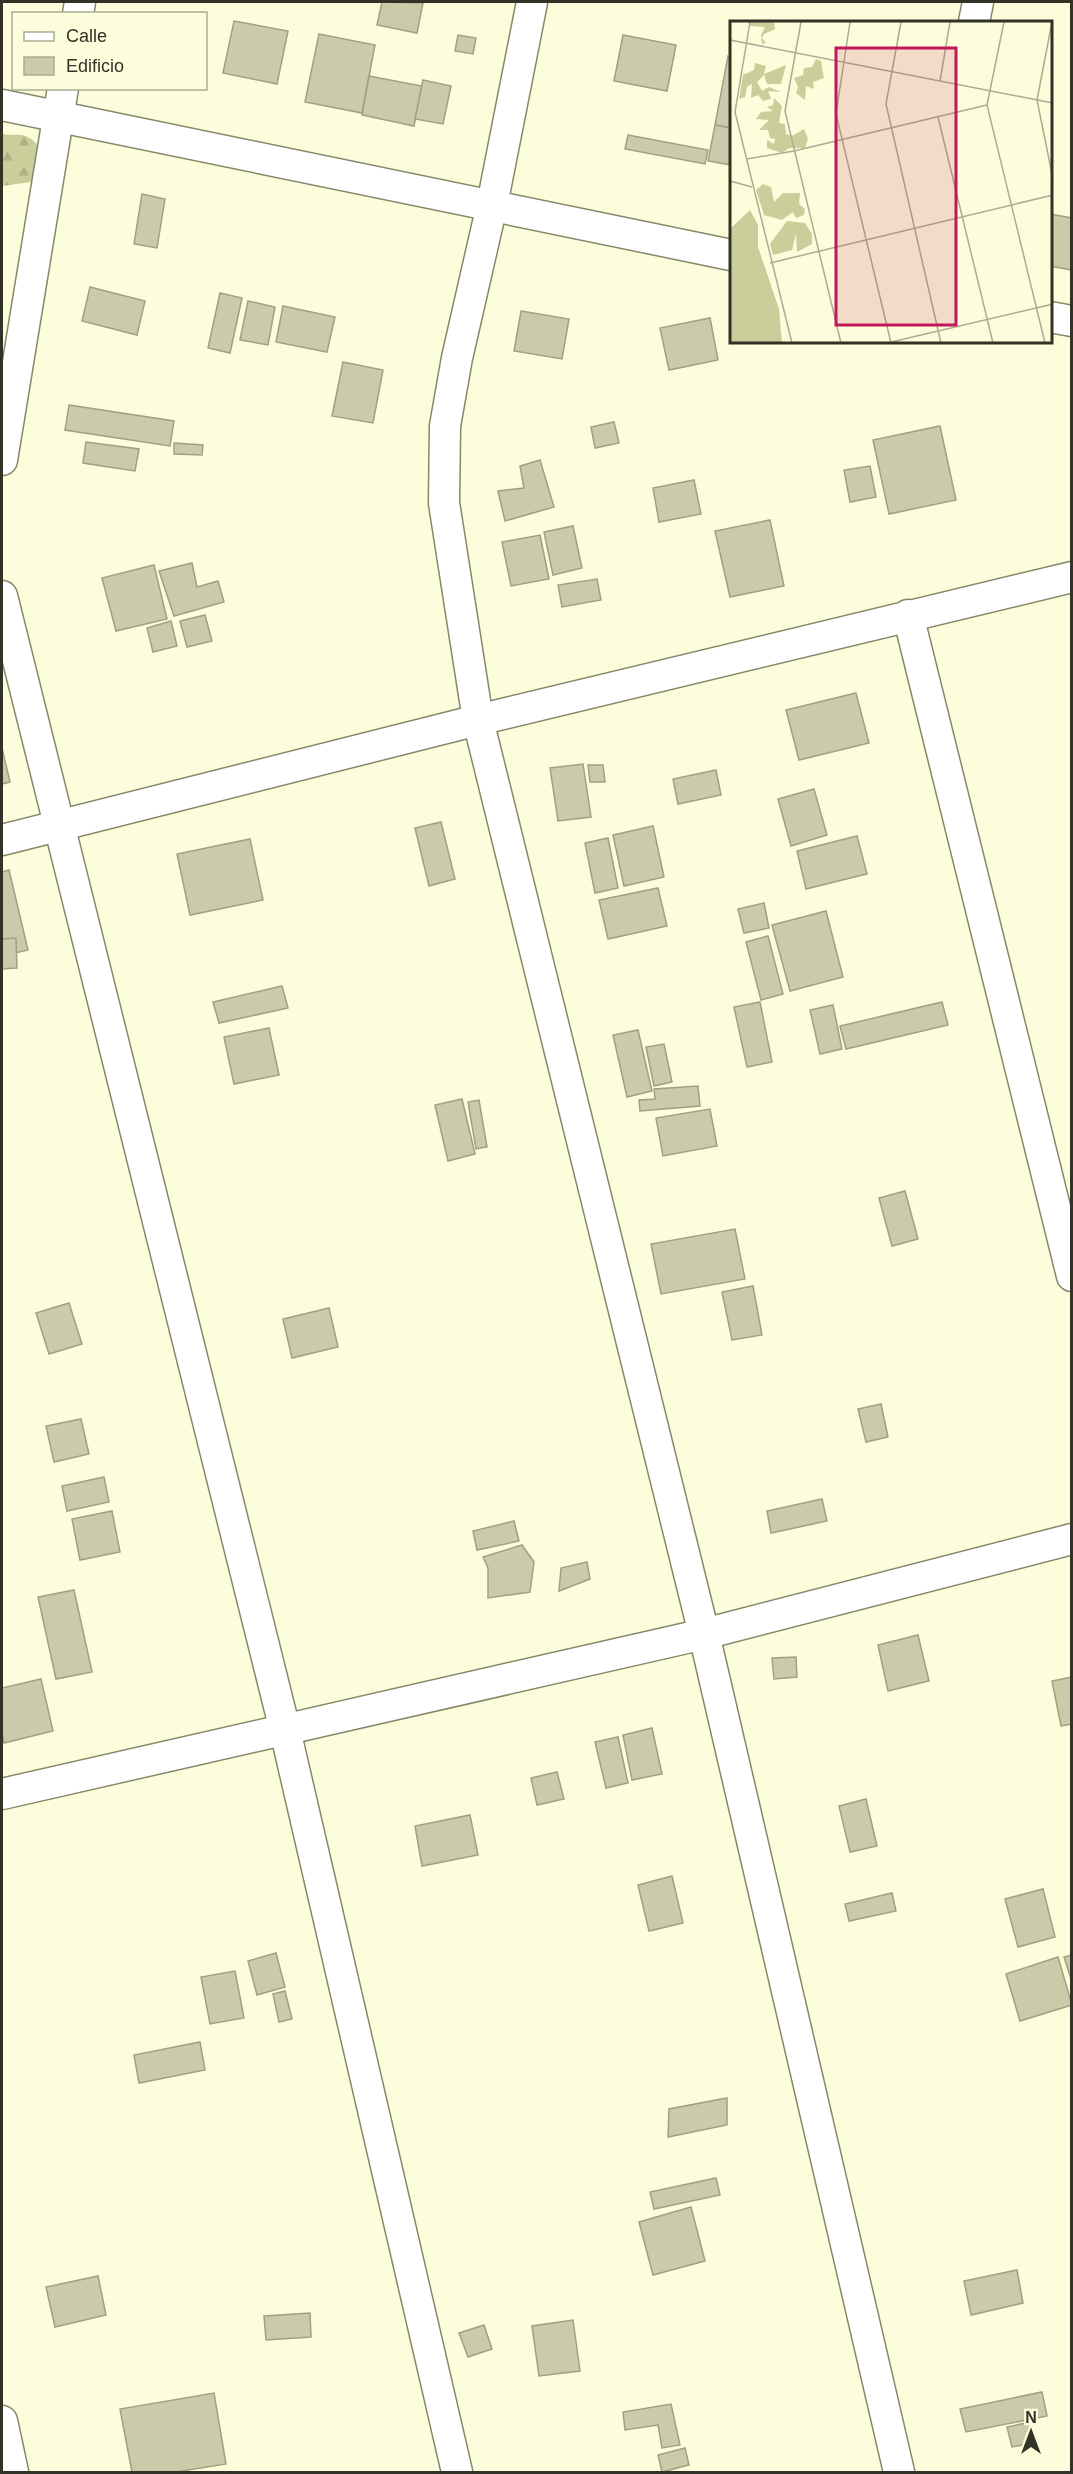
<svg xmlns="http://www.w3.org/2000/svg" width="1073" height="2474" viewBox="0 0 1073 2474" font-family="Arial,sans-serif">
  <style>
    .forest { fill: url(#forest-firs) }
    .building { fill: #c9cbab; stroke: #9fa181; stroke-width: 1.5 }
    .lines { fill: none; stroke-linecap: round; stroke-linejoin: round }
    .minor-casing { stroke: #868869; stroke-width: 33 }
    .minor { stroke: #fff; stroke-width: 30 }
    .inset-road { fill: none; stroke: #abac93; stroke-width: 1.5 }
    .view { fill: #c2185b; fill-opacity: 0.15; stroke: #c2185b; stroke-width: 3 }
    .inset-edge { fill: none; stroke: #323326; stroke-width: 3 }
  </style>
  <defs>
    <pattern id="forest-firs" width="22" height="20" patternUnits="userSpaceOnUse" patternTransform="scale(1.5)"><rect width="22" height="20" fill="#cbce9a"/><path d="M5 1l3.5 6h-7zM16 11l3.5 6h-7z" fill="#afb185"/></pattern>
  </defs>
  <rect width="100%" height="100%" fill="#fbfddb"/>
  <path class="forest" d="M 2,133 C 9,137 14,133 21,135 C 33,137 38,145 44,154 L 41,168 L 31,182 L 2,186 Z"/>
  <g class="building">
    <polygon points="382,2 423,3 417,33 377,25"/>
    <polygon points="234,21 288,31 277,84 223,73"/>
    <polygon points="319,34 375,45 362,113 305,102"/>
    <polygon points="458,35 476,38 473,54 455,51"/>
    <polygon points="623,35 676,45 667,91 614,81"/>
    <polygon points="728,56 731,57 731,128 715,125"/>
    <polygon points="369,76 422,86 414,126 362,115"/>
    <polygon points="423,80 451,86 443,124 415,119"/>
    <polygon points="715,125 731,128 731,165 708,161"/>
    <polygon points="628,135 708,150 705,164 625,149"/>
    <polygon points="142,194 165,199 157,248 134,244"/>
    <polygon points="1050,214 1072,218 1072,270 1050,266"/>
    <polygon points="90,287 145,301 137,335 82,321"/>
    <polygon points="220,293 242,298 230,353 208,348"/>
    <polygon points="248,301 275,307 268,345 240,340"/>
    <polygon points="283,306 335,317 327,352 276,342"/>
    <polygon points="521,311 569,319 562,359 514,351"/>
    <polygon points="710,318 718,360 669,370 660,328"/>
    <polygon points="343,362 383,370 373,423 332,416"/>
    <polygon points="69,405 174,421 170,446 65,430"/>
    <polygon points="614,422 619,443 595,448 591,427"/>
    <polygon points="940,426 956,500 889,514 873,440"/>
    <polygon points="86,442 139,449 135,471 83,463"/>
    <polygon points="174,443 203,445 202,455 174,454"/>
    <polygon points="540,460 554,507 505,521 498,491 524,488 520,466"/>
    <polygon points="870,466 876,497 850,502 844,470"/>
    <polygon points="694,480 701,514 659,522 653,488"/>
    <polygon points="770,520 784,586 730,597 715,531"/>
    <polygon points="573,526 582,568 553,575 544,532"/>
    <polygon points="540,535 549,579 511,586 502,542"/>
    <polygon points="192,563 197,587 218,581 224,602 174,616 159,571"/>
    <polygon points="154,565 167,619 116,631 102,578"/>
    <polygon points="597,579 601,600 562,607 558,585"/>
    <polygon points="205,615 212,641 187,647 180,621"/>
    <polygon points="171,621 177,646 153,652 147,628"/>
    <polygon points="856,693 869,743 799,760 786,710"/>
    <polygon points="2,748 10,782 2,784"/>
    <polygon points="583,764 591,817 558,821 550,768"/>
    <polygon points="588,765 603,765 605,782 590,782"/>
    <polygon points="716,770 721,795 678,804 673,779"/>
    <polygon points="814,789 827,835 791,846 778,799"/>
    <polygon points="441,822 455,879 429,886 415,828"/>
    <polygon points="653,826 664,877 624,886 613,835"/>
    <polygon points="857,836 867,874 806,889 797,851"/>
    <polygon points="608,838 618,888 595,893 585,843"/>
    <polygon points="250,839 263,900 190,915 177,854"/>
    <polygon points="9,870 28,950 2,956 2,872"/>
    <polygon points="658,888 667,926 608,939 599,900"/>
    <polygon points="764,903 769,928 744,933 738,909"/>
    <polygon points="826,911 843,977 790,991 772,925"/>
    <polygon points="768,936 783,994 761,1000 746,942"/>
    <polygon points="16,938 17,968 2,969 2,939"/>
    <polygon points="282,986 288,1008 219,1023 213,1002"/>
    <polygon points="760,1002 772,1062 747,1067 734,1007"/>
    <polygon points="942,1002 948,1025 846,1049 840,1026"/>
    <polygon points="833,1005 842,1049 820,1054 810,1010"/>
    <polygon points="269,1028 279,1075 234,1084 224,1037"/>
    <polygon points="638,1030 652,1091 627,1097 613,1035"/>
    <polygon points="664,1044 672,1082 654,1086 646,1047"/>
    <polygon points="698,1086 700,1106 640,1111 639,1100 655,1099 654,1089"/>
    <polygon points="462,1099 475,1154 448,1161 435,1105"/>
    <polygon points="479,1100 487,1147 476,1149 468,1102"/>
    <polygon points="710,1109 717,1146 663,1156 656,1118"/>
    <polygon points="905,1191 918,1239 892,1246 879,1198"/>
    <polygon points="735,1229 745,1279 661,1294 651,1244"/>
    <polygon points="753,1286 762,1335 732,1340 722,1292"/>
    <polygon points="69,1303 82,1344 49,1354 36,1313"/>
    <polygon points="329,1308 338,1347 292,1358 283,1319"/>
    <polygon points="881,1404 888,1437 866,1442 858,1409"/>
    <polygon points="81,1419 89,1454 54,1462 46,1426"/>
    <polygon points="104,1477 109,1502 67,1511 62,1486"/>
    <polygon points="822,1499 827,1521 771,1533 767,1511"/>
    <polygon points="112,1511 120,1552 80,1560 72,1519"/>
    <polygon points="514,1521 519,1541 477,1550 473,1531"/>
    <polygon points="522,1545 534,1562 530,1592 488,1598 488,1568 483,1557"/>
    <polygon points="587,1562 590,1579 559,1591 561,1568"/>
    <polygon points="74,1590 92,1672 56,1679 38,1597"/>
    <polygon points="918,1635 929,1681 888,1691 878,1645"/>
    <polygon points="796,1657 797,1677 774,1679 772,1658"/>
    <polygon points="1072,1677 1072,1724 1061,1726 1052,1681"/>
    <polygon points="41,1679 53,1731 4,1743 2,1733 2,1688"/>
    <polygon points="652,1728 662,1774 632,1780 623,1735"/>
    <polygon points="618,1737 628,1783 606,1788 595,1742"/>
    <polygon points="557,1772 564,1799 537,1805 531,1778"/>
    <polygon points="866,1799 877,1846 850,1852 839,1806"/>
    <polygon points="470,1815 478,1855 422,1866 415,1826"/>
    <polygon points="672,1876 683,1923 649,1931 638,1885"/>
    <polygon points="1043,1889 1055,1937 1018,1947 1005,1899"/>
    <polygon points="892,1893 896,1911 849,1921 845,1904"/>
    <polygon points="276,1953 285,1987 257,1995 248,1961"/>
    <polygon points="1072,1955 1072,1982 1064,1957"/>
    <polygon points="1058,1957 1072,2005 1020,2021 1006,1974"/>
    <polygon points="235,1971 244,2018 210,2024 201,1977"/>
    <polygon points="285,1991 292,2019 279,2022 273,1994"/>
    <polygon points="200,2042 205,2070 139,2083 134,2055"/>
    <polygon points="727,2098 727,2125 668,2137 669,2109"/>
    <polygon points="716,2178 720,2195 654,2209 650,2192"/>
    <polygon points="691,2207 705,2261 653,2275 639,2222"/>
    <polygon points="1017,2270 1023,2303 971,2315 964,2281"/>
    <polygon points="98,2276 106,2315 55,2327 46,2287"/>
    <polygon points="310,2313 311,2337 266,2340 264,2316"/>
    <polygon points="573,2320 580,2371 539,2376 532,2326"/>
    <polygon points="484,2325 492,2349 468,2357 459,2333"/>
    <polygon points="1042,2392 1047,2416 966,2432 960,2409"/>
    <polygon points="214,2393 226,2464 176,2472 132,2472 120,2409"/>
    <polygon points="671,2404 680,2445 662,2448 658,2425 625,2430 623,2412"/>
    <polygon points="1031,2422 1035,2443 1012,2447 1007,2427"/>
    <polygon points="685,2448 689,2465 662,2472 658,2455"/>
  </g>
  <g class="lines">
    <g class="minor-casing">
      <g id="minor">
        <polyline points="532,2 492,205 457,358 445,426 444,503 478,720 704,1634 899,2472"/>
        <polyline points="78,14 80,2"/>
        <polyline points="974,22 978,2"/>
        <polyline points="2,105 731,255"/>
        <polyline points="1050,317 1072,321"/>
        <polyline points="2,460 63,88"/>
        <polyline points="2,596 285,1730 457,2472"/>
        <polyline points="908,615 1072,1276"/>
        <polyline points="2,840 478,720 1072,577"/>
        <polyline points="2,1794 704,1634 1072,1539"/>
        <polyline points="2,2421 13,2472"/>
      </g>
    </g>
    <use href="#minor" class="minor"/>
  </g>
  <g transform="translate(730 21)">
    <rect width="322" height="322" fill="#fbfddb"/>
    <path d="M 18,1 L 44,1 L 45,8 L 34,13 L 32,17 L 36,22 L 32,23 L 31,14 L 35,6 L 20,5 ZM 86,38 L 91,40 L 94,57 L 83,61 L 84,68 L 76,65 L 75,79 L 66,72 L 68,66 L 64,57 L 73,54 L 74,47 L 82,46 ZM 25,42 L 36,45 L 34,53 L 56,44 L 51,63 L 37,63 L 34,54 L 27,61 L 32,70 L 39,66 L 51,71 L 38,70 L 41,78 L 33,80 L 28,74 L 21,77 L 22,63 L 17,66 L 15,76 L 9,78 L 13,54 L 24,49 ZM 44,77 L 52,85 L 49,102 L 55,103 L 56,113 L 62,115 L 74,108 L 78,118 L 75,127 L 59,127 L 52,132 L 37,127 L 37,119 L 44,123 L 45,118 L 40,117 L 38,109 L 29,109 L 39,99 L 26,98 L 31,91 L 43,90 L 37,86 L 43,84 ZM 33,163 L 41,166 L 44,181 L 53,172 L 70,172 L 69,183 L 75,188 L 74,194 L 66,197 L 63,191 L 52,199 L 34,194 L 26,169 ZM 20,189 L 28,204 L 28,226 L 49,288 L 52,322 L 0,322 L 0,208 ZM 57,200 L 75,202 L 82,213 L 82,223 L 67,231 L 66,213 L 62,229 L 43,234 L 40,223 Z" fill="#cbce9a"/>
    <path class="inset-road" d="M 20,1 L 5,91 L 62,322M 71,1 L 55,90 L 111,322M 120,1 L 106,93 L 161,322M 171,1 L 156,83 L 211,322M 274,1 L 257,84 L 315,322M 322,1 L 307,79 L 323,158M 0,19 L 323,82M 210,60 L 220,1M 208,96 L 263,322M 17,138 L 64,130 L 257,84M 0,160 L 22,166M 40,242 L 323,174M 157,322 L 323,283"/>
    <path class="view" d="M 106,27 L 226,27 L 226,304 L 106,304 Z"/>
    <rect width="322" height="322" class="inset-edge"/>
  </g>
  <rect width="1073" height="2474" fill="none" stroke="#323326" stroke-width="6"/>
  <rect x="12" y="12" width="195" height="78" fill="#fbfddb" stroke="#abac93" stroke-width="1.5"/>
  <rect x="24" y="32" width="30" height="9" fill="#ffffff" stroke="#abac93" stroke-width="1.5"/>
  <text x="66" y="42" font-size="18" fill="#323326">Calle</text>
  <rect x="24" y="57" width="30" height="18" fill="#c9cbab" stroke="#abac93" stroke-width="1.5"/>
  <text x="66" y="72" font-size="18" fill="#323326">Edificio</text>
  <g transform="translate(1031 2432)" stroke="#fbfddb" stroke-width="4.5" paint-order="stroke">
  <path d="M0-4.5L10 22L0 15L-10 22Z" fill="#323326"/>
  <text y="-9" font-size="16" font-weight="bold" text-anchor="middle" fill="#323326">N</text>
  </g>
</svg>
